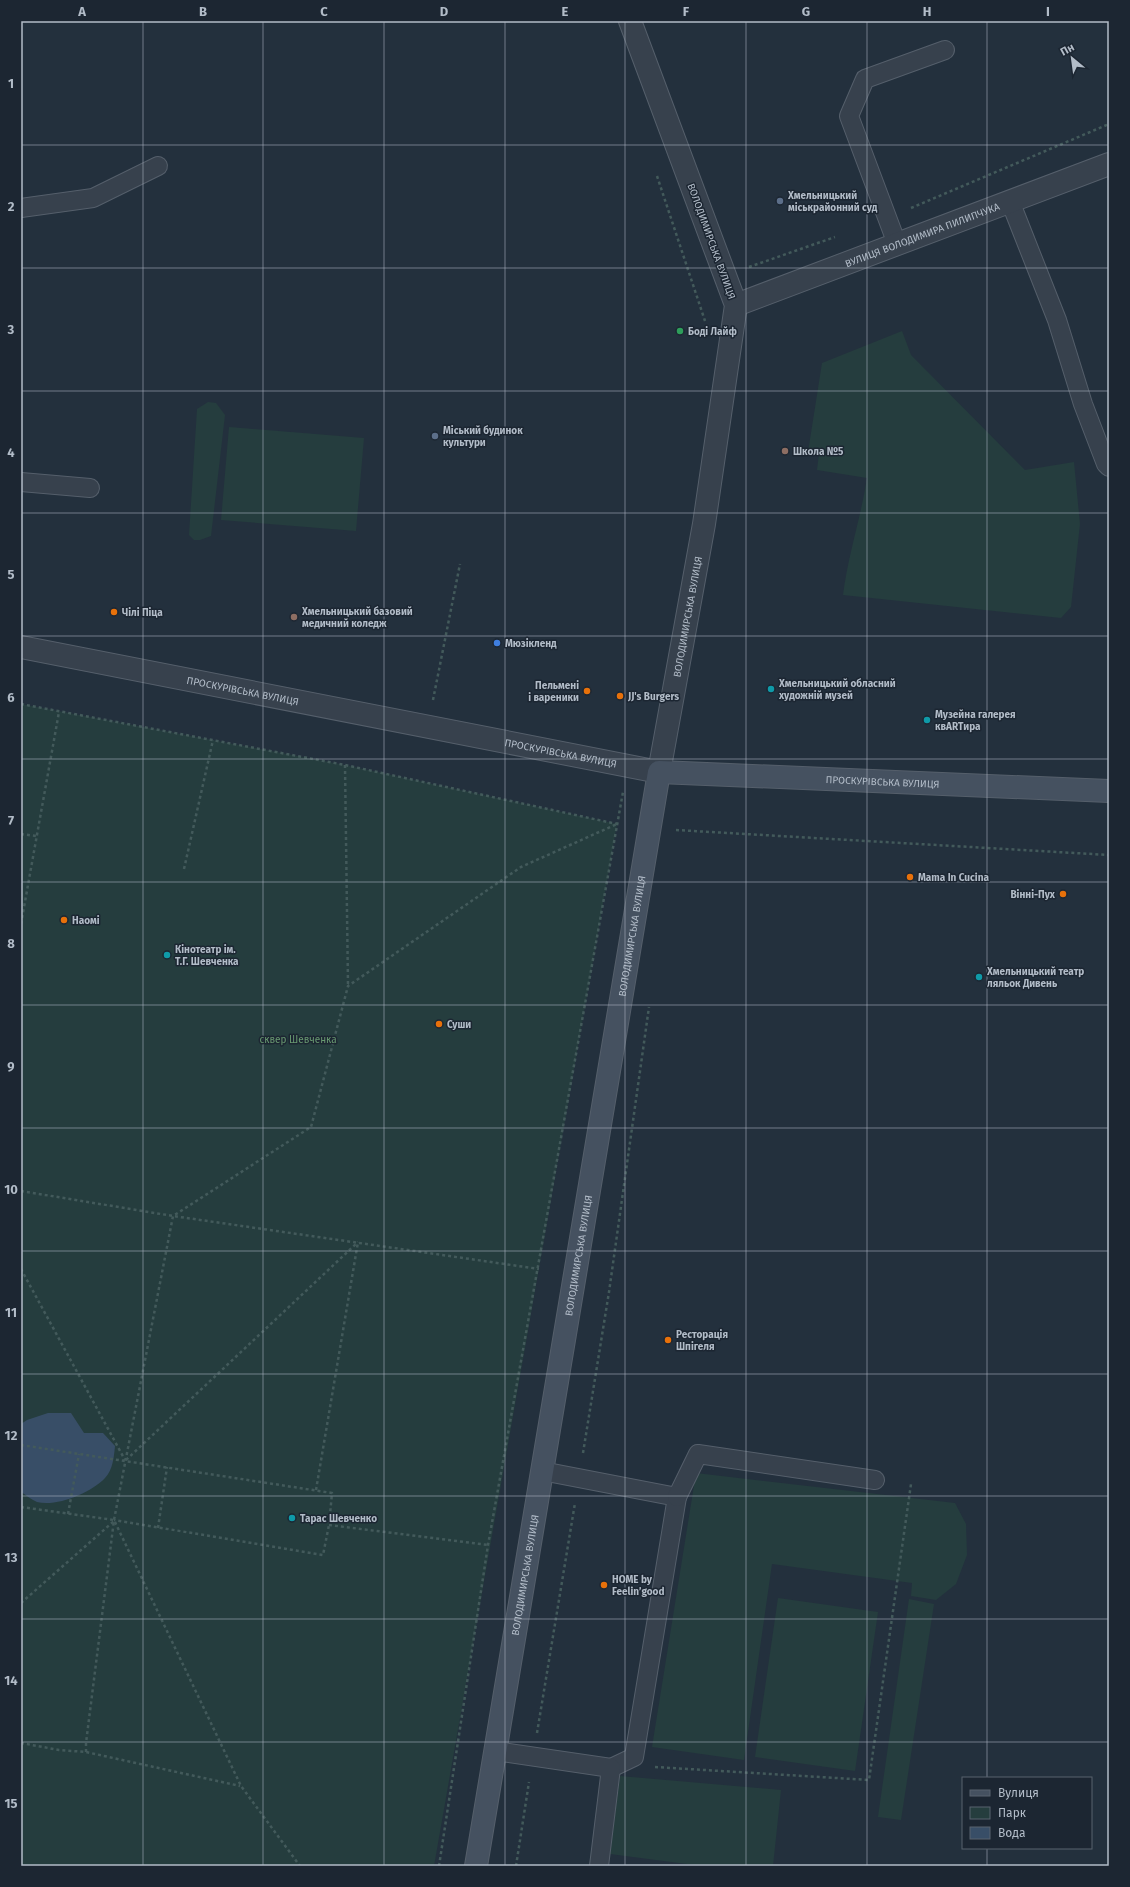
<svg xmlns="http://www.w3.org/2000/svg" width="1130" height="1887" viewBox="0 0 1130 1887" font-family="'Fira Sans',sans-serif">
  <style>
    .green { fill: #253d3e }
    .water { fill: #384e67 }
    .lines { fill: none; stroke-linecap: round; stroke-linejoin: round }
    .lane-casing { stroke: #555f6b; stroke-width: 20 }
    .street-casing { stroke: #555f6b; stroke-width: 24 }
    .secondary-casing { stroke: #555f6b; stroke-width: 24 }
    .path { stroke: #435a5b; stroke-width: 2.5; stroke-dasharray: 3 3; stroke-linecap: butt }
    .lane { stroke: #37414d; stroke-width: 18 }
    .street { stroke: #37414d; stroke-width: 22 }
    .secondary { stroke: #455160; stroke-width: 22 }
    .grid { fill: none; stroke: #b2bcc8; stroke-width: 1; stroke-opacity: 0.55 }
    .service-dot { fill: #5c6f8a; stroke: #1c2632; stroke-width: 1.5 }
    .leisure-dot { fill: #2e9e5b; stroke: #1c2632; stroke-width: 1.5 }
    .education-dot { fill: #8d6e63; stroke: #1c2632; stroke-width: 1.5 }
    .food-dot { fill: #e8710a; stroke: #1c2632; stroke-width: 1.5 }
    .shop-dot { fill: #3f7fe0; stroke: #1c2632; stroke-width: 1.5 }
    .culture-dot { fill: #0f9aa8; stroke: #1c2632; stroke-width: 1.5 }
    .labels { text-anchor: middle; stroke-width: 3; stroke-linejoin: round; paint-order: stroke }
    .poi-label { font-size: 10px; font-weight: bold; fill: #b2bcc8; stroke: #1c2632; text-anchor: start }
    .street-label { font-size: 10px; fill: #b2bcc8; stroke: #1c2632 }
    .park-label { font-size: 10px; fill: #699a71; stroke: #1c2632 }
    .neatline { fill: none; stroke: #b2bcc8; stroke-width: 1.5 }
    .grid-label { font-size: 13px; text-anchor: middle; font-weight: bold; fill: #b2bcc8 }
  </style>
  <rect width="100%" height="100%" fill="#23303d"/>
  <g class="green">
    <path d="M 902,331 L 911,355 L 1025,470 L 1074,462 L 1080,524 L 1071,607 L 1061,618 L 843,595 C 848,555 861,517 867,478 L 817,470 L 819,454 L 808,452 L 822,363 Z"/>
    <polygon points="208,402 216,403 225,415 211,536 200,540 194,540 189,535 197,409"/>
    <polygon points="229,427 364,438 356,531 221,520"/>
    <polygon points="21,704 345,765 617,824 434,1866 21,1866"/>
    <polygon points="696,1473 955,1503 966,1524 967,1555 956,1584 936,1600 911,1596 912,1583 772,1564 744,1760 652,1747"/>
    <polygon points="778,1598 878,1612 855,1771 755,1757"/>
    <polygon points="909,1599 934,1604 901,1820 878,1817"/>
    <polygon points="620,1776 781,1790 773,1866 702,1866 610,1854"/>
  </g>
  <path class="water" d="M 48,1413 L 71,1413 L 84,1433 L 103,1433 L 115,1446 C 114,1456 113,1470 105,1478 C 91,1493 57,1507 37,1502 C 32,1500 26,1495 21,1492 L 21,1424 L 27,1420 Z"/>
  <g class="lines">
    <g class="lane-casing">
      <g id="lane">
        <polyline points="1010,201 1057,320 1083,404 1106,464 1109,467"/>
        <polyline points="21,208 93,198 158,166"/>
        <polyline points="897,244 849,116 865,79 945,50"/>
        <polyline points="21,482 90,488"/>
        <polyline points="542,1471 677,1497 634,1757 611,1768"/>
        <polyline points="677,1497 698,1454 875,1480"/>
        <polyline points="495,1751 611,1768 599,1866"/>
      </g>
    </g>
    <g class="street-casing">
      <g id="street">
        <path id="s1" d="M 736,305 L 1109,164"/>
        <path id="s2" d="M 21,647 L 659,772 L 704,524 L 736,305 L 630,21"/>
      </g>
    </g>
    <g class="secondary-casing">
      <g id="secondary">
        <path id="s3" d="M 476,1866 L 659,772 L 1109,791"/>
      </g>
    </g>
    <g class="path">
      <polyline points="657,176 705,321"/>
      <polyline points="911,208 1109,124"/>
      <polyline points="749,267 835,237"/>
      <polyline points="433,700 460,564"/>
      <polyline points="21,704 345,765 617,824"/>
      <polyline points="345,765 348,985"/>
      <polyline points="676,830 1109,855"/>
      <polyline points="21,834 36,836"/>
      <polyline points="184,869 213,740"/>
      <polyline points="21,924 59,712"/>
      <polyline points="21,1191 173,1216 539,1269"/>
      <polyline points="21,1269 125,1460"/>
      <polyline points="21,1445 332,1493 329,1525 323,1555 114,1520"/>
      <polyline points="583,1453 609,1292 649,1007"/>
      <polyline points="126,1460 358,1242"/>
      <polyline points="316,1490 358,1242"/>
      <polyline points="21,1507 114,1520 241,1786 300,1866"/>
      <polyline points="68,1514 79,1454"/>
      <polyline points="329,1525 488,1545"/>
      <polyline points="158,1528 167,1467"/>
      <polyline points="21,1603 114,1521"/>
      <polyline points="537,1733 575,1503"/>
      <polyline points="21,1743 59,1750 86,1752 240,1786"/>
      <polyline points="86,1752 86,1743 114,1520 173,1216 311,1127 348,986 521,867 617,824"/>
      <polyline points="655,1767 869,1780 911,1484"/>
      <polyline points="439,1866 488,1545 623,792"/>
      <polyline points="516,1866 529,1782"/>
    </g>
    <use href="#lane" class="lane"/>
    <use href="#street" class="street"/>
    <use href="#secondary" class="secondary"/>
  </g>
  <path class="grid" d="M 143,21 L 143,1866M 263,21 L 263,1866M 384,21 L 384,1866M 505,21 L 505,1866M 625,21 L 625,1866M 746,21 L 746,1866M 867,21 L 867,1866M 987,21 L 987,1778M 21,145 L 1109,145M 21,268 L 1109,268M 21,391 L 1109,391M 21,513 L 1109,513M 21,636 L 1109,636M 21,759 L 1109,759M 21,882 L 1109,882M 21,1005 L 1109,1005M 21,1128 L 1109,1128M 21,1251 L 1109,1251M 21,1374 L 1109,1374M 21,1496 L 1109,1496M 21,1619 L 1109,1619M 21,1742 L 1109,1742M 987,1848 L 987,1866"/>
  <g class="service-dot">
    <circle cx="780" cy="201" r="4"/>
    <circle cx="435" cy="436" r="4"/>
  </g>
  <circle class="leisure-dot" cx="680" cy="331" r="4"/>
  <g class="education-dot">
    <circle cx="785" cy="451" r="4"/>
    <circle cx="294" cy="617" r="4"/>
  </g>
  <g class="food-dot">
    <circle cx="114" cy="612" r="4"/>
    <circle cx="587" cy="691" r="4"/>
    <circle cx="620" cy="696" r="4"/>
    <circle cx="910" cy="877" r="4"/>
    <circle cx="1063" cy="894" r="4"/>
    <circle cx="64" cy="920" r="4"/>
    <circle cx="439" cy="1024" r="4"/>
    <circle cx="668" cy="1340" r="4"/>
    <circle cx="604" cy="1585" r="4"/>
  </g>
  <circle class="shop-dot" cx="497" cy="643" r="4"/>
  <g class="culture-dot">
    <circle cx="771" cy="689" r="4"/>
    <circle cx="927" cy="720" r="4"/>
    <circle cx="167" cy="955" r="4"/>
    <circle cx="979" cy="977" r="4"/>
    <circle cx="292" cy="1518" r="4"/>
  </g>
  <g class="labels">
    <g class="poi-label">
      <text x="788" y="199">Хмельницький<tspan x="788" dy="12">міськрайонний суд</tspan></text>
      <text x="688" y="335">Боді Лайф</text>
      <text x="443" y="434">Міський будинок<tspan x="443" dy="12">культури</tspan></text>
      <text x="793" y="455">Школа №5</text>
      <text x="302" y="615">Хмельницький базовий<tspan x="302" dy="12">медичний коледж</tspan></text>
      <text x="122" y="616">Чілі Піца</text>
      <text x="505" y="647">Мюзікленд</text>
      <text x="779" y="687">Хмельницький обласний<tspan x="779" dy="12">художній музей</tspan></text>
      <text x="579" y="689" text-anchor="end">Пельмені<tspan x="579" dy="12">і вареники</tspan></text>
      <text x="628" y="700">JJ's Burgers</text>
      <text x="935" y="718">Музейна галерея<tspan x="935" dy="12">квARTира</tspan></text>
      <text x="918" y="881">Mama In Cucina</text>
      <text x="1055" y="898" text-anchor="end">Вінні-Пух</text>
      <text x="72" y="924">Наомі</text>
      <text x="175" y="953">Кінотеатр ім.<tspan x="175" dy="12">Т.Г. Шевченка</tspan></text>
      <text x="987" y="975">Хмельницький театр<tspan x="987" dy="12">ляльок Дивень</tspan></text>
      <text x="447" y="1028">Суши</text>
      <text x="676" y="1338">Ресторація<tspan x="676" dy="12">Шпігеля</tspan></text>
      <text x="300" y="1522">Тарас Шевченко</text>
      <text x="612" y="1583">HOME by<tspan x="612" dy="12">Feelin’good</tspan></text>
    </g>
    <g class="street-label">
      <text dy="4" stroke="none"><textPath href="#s1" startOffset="199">ВУЛИЦЯ ВОЛОДИМИРА ПИЛИПЧУКА</textPath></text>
      <text transform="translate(712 241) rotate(70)" y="4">ВОЛОДИМИРСЬКА ВУЛИЦЯ</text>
      <text dy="4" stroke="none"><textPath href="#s2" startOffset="808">ВОЛОДИМИРСЬКА ВУЛИЦЯ</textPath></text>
      <text dy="4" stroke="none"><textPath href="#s2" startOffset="226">ПРОСКУРІВСЬКА ВУЛИЦЯ</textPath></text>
      <text dy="4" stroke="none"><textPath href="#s2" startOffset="550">ПРОСКУРІВСЬКА ВУЛИЦЯ</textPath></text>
      <text dy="4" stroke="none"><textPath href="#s3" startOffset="1333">ПРОСКУРІВСЬКА ВУЛИЦЯ</textPath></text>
      <text dy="4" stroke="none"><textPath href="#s3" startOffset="943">ВОЛОДИМИРСЬКА ВУЛИЦЯ</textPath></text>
      <text dy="4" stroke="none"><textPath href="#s3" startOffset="619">ВОЛОДИМИРСЬКА ВУЛИЦЯ</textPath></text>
      <text dy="4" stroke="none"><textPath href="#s3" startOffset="295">ВОЛОДИМИРСЬКА ВУЛИЦЯ</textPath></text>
    </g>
    <g class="park-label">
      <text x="298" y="1043">сквер Шевченка</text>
    </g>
  </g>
  <rect width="1130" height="1887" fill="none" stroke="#1c2632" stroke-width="44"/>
  <rect x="962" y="1777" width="130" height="72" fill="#1c2632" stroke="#58626e"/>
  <rect x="970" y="1790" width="20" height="6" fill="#455160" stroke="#58626e"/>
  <text x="998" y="1797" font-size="12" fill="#b2bcc8">Вулиця</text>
  <rect x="970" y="1807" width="20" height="12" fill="#253d3e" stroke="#58626e"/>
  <text x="998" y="1817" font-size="12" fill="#b2bcc8">Парк</text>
  <rect x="970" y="1827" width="20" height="12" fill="#384e67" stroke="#58626e"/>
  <text x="998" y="1837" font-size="12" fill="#b2bcc8">Вода</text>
  <g transform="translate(1072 58) rotate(331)" stroke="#1c2632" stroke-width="3" paint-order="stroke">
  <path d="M0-3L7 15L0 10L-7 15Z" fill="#b2bcc8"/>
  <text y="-6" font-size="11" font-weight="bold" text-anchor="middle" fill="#b2bcc8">Пн</text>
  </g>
  <rect x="22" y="22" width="1086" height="1843" class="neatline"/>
  <g class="grid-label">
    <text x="82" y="16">A</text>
    <text x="203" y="16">B</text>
    <text x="324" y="16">C</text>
    <text x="444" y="16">D</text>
    <text x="565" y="16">E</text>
    <text x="686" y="16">F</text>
    <text x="806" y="16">G</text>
    <text x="927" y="16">H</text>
    <text x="1048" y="16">I</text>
    <text x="11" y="88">1</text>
    <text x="11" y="211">2</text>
    <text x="11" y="334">3</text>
    <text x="11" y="457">4</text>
    <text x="11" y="579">5</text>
    <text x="11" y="702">6</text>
    <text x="11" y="825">7</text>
    <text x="11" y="948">8</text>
    <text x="11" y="1071">9</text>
    <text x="11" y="1194">10</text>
    <text x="11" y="1317">11</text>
    <text x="11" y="1440">12</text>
    <text x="11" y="1562">13</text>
    <text x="11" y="1685">14</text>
    <text x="11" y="1808">15</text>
  </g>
</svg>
